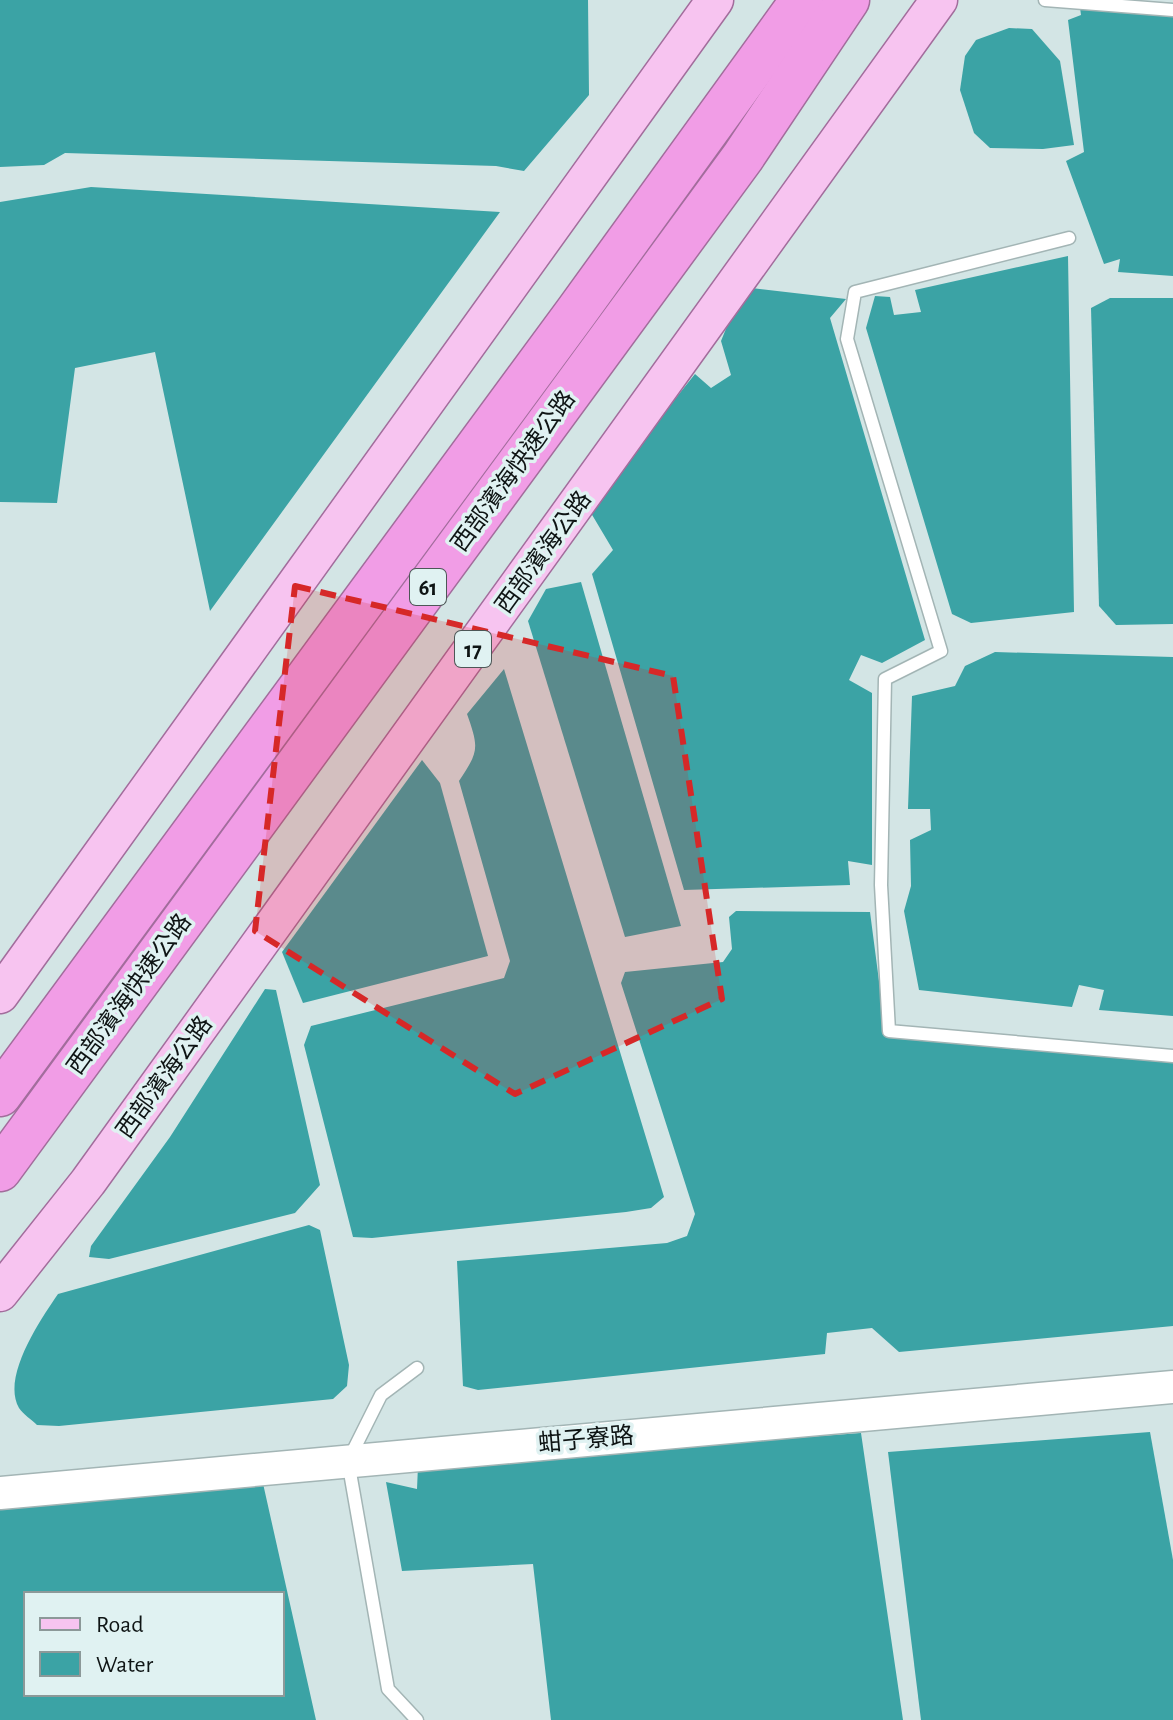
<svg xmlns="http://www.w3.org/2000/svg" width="1173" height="1720" viewBox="0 0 1173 1720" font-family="'Alegreya Sans','Noto Sans TC',sans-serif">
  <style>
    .water { fill: #3ba3a5; fill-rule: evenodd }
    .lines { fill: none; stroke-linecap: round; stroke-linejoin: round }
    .lane-casing { stroke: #a3b5b5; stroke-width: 15 }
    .secondary-casing { stroke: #a3b5b5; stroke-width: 35 }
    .primary-casing { stroke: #a26d9c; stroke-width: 39 }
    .highway-casing { stroke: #a26d9c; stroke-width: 45 }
    .lane { stroke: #fff; stroke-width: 12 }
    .secondary { stroke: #fff; stroke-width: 32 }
    .primary { stroke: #f7c4f0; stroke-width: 36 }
    .highway { stroke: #f19de6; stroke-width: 42 }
    .marked { fill: #d62828; fill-opacity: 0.2; stroke: #d62828; stroke-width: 6; stroke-dasharray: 16 10; stroke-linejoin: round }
    .labels { text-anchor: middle; stroke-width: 7; stroke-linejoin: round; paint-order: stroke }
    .shield { fill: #e0f2f2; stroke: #4d5757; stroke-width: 2 }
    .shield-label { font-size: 22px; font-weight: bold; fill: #0e1414 }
    .street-label { font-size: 24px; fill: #0e1414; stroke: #e0f2f2 }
  </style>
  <rect width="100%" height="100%" fill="#d3e5e5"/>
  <g class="water">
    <polygon points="0,0 588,0 589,95 524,171 496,166 65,153 44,165 0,167"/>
    <polygon points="1079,0 1173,3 1173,276 1118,272 1120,259 1104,264 1066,161 1084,152 1068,20 1081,15"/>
    <polygon points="1009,28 1032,29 1060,61 1074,145 1043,149 990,148 974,133 960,90 965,56 976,40"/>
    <polygon points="91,187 500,212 210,611 155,352 75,368 57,503 0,502 0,202"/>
    <polygon points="1068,256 1074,612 971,623 952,614 866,328 875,296 890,297 894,315 921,312 915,290"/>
    <polygon points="743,287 846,299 830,318 925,640 882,663 861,655 849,680 872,693 872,865 848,861 850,885 684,890 592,574 613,550 588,508 695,374 711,388 731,375 721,341"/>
    <polygon points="1110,298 1173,298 1173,624 1116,625 1099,606 1091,308"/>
    <polygon points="581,582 681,926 625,937 528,621 546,589"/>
    <polygon points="995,652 1173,657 1173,1016 1099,1010 1104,990 1079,985 1072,1007 919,990 904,911 911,886 910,840 931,830 930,809 908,809 912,696 955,686 965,666"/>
    <path d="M 504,669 L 664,1197 L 651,1208 L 626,1212 L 372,1238 L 353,1237 L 304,1045 L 311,1026 L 504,978 L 510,961 L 459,781 C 479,751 479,748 467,714 Z"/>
    <polygon points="422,760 440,783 488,956 303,1003 282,952"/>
    <polygon points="736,911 870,912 885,1027 1173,1059 1173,1326 899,1352 872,1328 827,1333 825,1354 478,1390 463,1386 457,1261 667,1243 687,1236 695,1214 621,983 625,972 723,962 732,949 729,917"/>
    <polygon points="265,989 276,990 320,1185 295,1213 109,1259 89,1257 91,1246 170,1137"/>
    <path d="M 309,1225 L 320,1230 L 349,1365 L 347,1386 L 333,1399 L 59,1426 L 37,1425 C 32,1420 23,1414 19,1408 C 1,1377 41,1319 58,1294 Z"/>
    <polygon points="1150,1432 1173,1560 1173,1720 921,1720 888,1452"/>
    <polygon points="861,1433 903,1720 551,1720 533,1564 402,1571 386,1482 417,1489 418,1466"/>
    <path d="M 262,1479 L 316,1720 L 0,1720 L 0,1510 ZM 26,1594 L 282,1594 L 282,1694 L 26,1694 Z"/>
  </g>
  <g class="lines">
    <g class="lane-casing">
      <g id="lane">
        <polyline points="1045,0 1173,10"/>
        <polyline points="1069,238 855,292 847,339 941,651 885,679 881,885 889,1031 1173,1056"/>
        <polyline points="417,1720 388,1689 348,1461 381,1395 417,1368"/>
      </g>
    </g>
    <g class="secondary-casing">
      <polyline id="secondary" points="0,1493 1173,1387"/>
    </g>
    <g class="primary-casing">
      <g id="primary">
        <polyline points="0,995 715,0"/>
        <polyline points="0,1293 88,1182 939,0"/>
      </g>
    </g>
    <g class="highway-casing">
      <g id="highway">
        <polyline points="0,1095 577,311 802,0"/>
        <polyline points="0,1170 743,157 848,0"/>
      </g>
    </g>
    <use href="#lane" class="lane"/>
    <use href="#secondary" class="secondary"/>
    <use href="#primary" class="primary"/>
    <use href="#highway" class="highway"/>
  </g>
  <path class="marked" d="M 295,586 L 673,676 L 722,999 L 515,1094 L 255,931 Z"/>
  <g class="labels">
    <g class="shield">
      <rect x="410" y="569" width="36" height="36" rx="6"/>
      <rect x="455" y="631" width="36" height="36" rx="6"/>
    </g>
    <g class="shield-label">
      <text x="428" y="595">61</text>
      <text x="473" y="657">17</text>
    </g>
    <g class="street-label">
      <text transform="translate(513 471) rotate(-54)" y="8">西部濱海快速公路</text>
      <text transform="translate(543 552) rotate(-54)" y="8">西部濱海公路</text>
      <text transform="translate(129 994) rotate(-54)" y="8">西部濱海快速公路</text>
      <text transform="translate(164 1077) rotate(-54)" y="8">西部濱海公路</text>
      <text transform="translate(586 1439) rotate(-5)" y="8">蚶子寮路</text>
    </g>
  </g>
  <rect x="24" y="1592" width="260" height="104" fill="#e0f2f2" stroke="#8c9999" stroke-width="2"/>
  <rect x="40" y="1618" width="40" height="12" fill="#f7c4f0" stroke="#8c9999" stroke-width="2"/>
  <text x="96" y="1632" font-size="24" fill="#0e1414">Road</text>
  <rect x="40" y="1652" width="40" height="24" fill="#3ba3a5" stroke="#8c9999" stroke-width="2"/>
  <text x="96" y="1672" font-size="24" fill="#0e1414">Water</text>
</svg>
